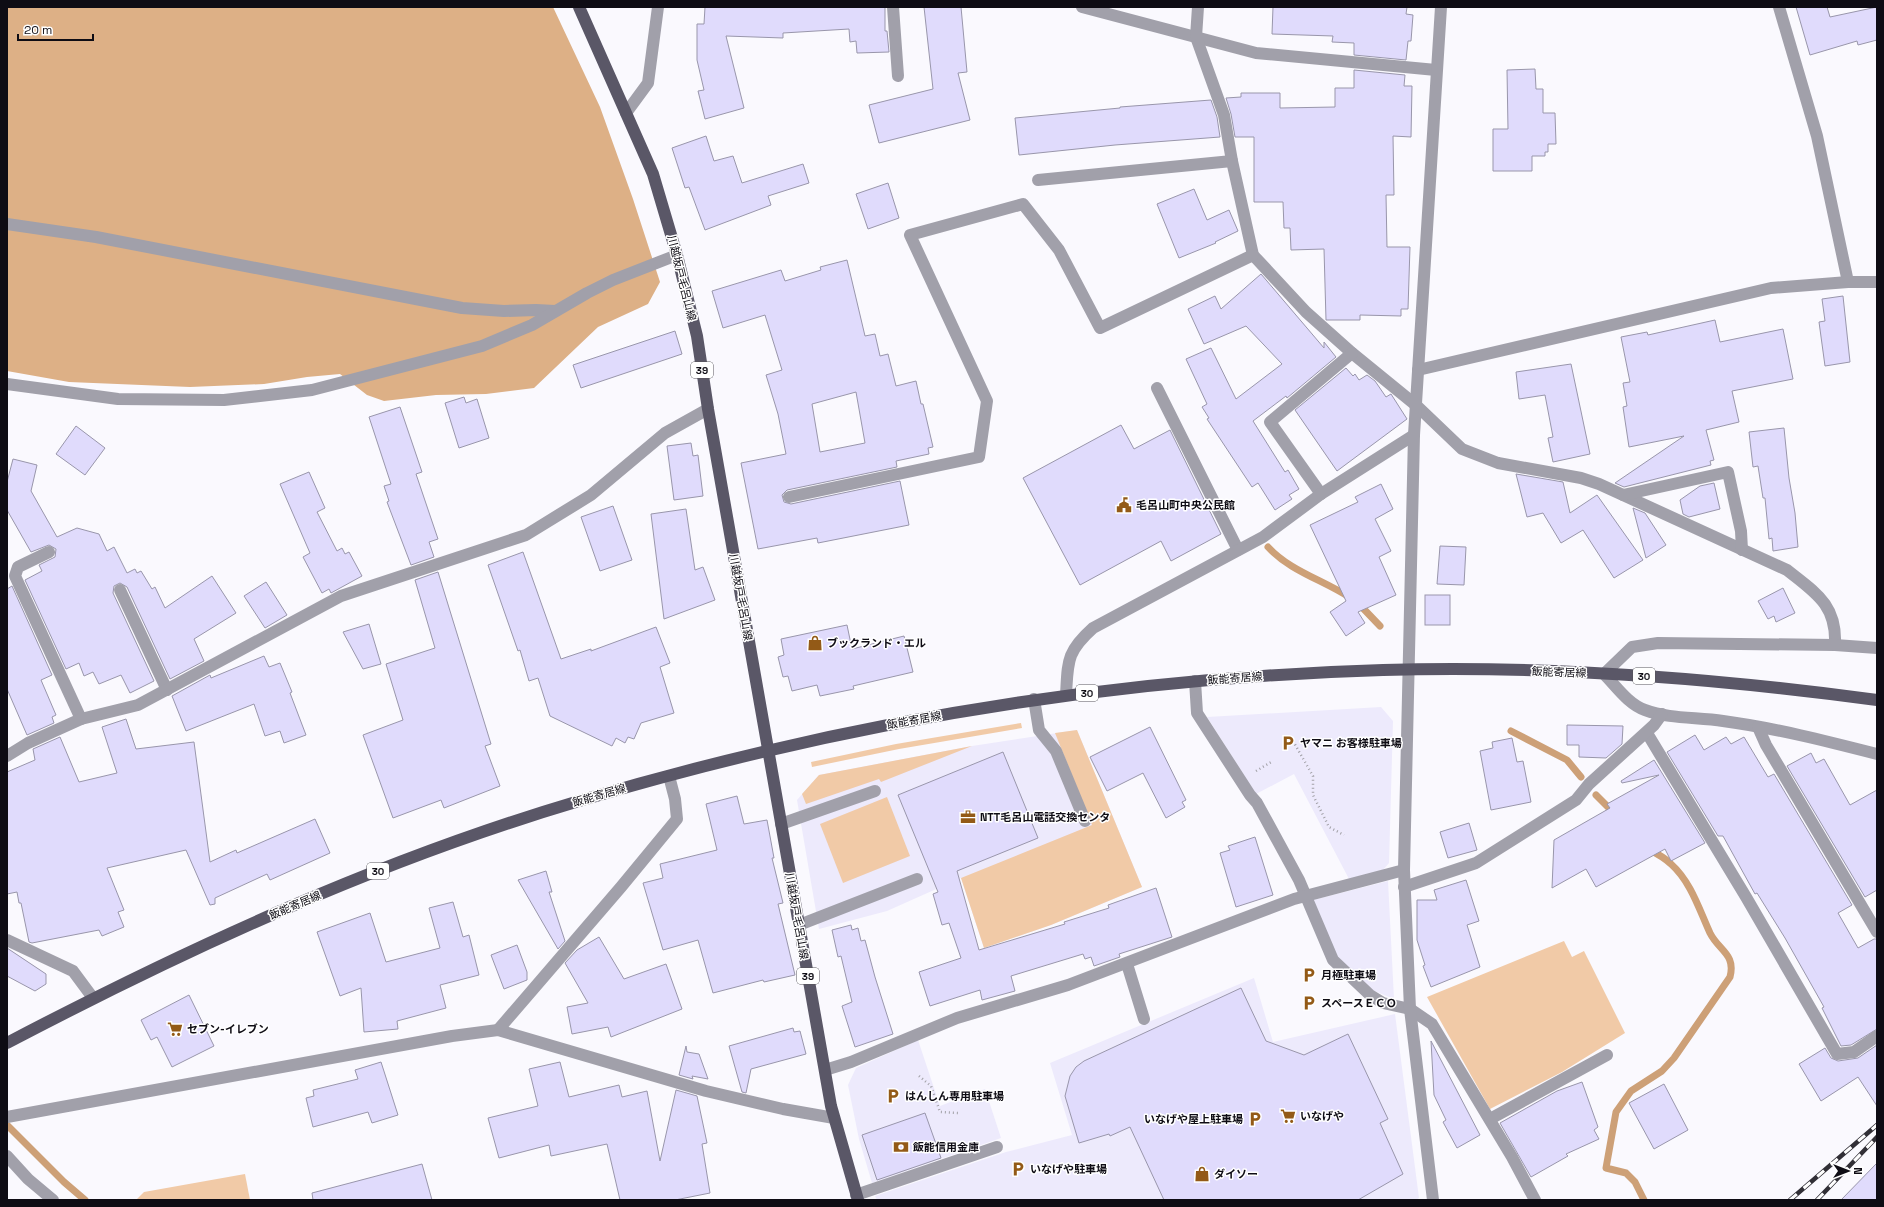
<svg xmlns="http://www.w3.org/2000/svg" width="1884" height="1207" viewBox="0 0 1884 1207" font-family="'Space Grotesk','Noto Sans JP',sans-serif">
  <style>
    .built { fill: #edeafc }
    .green { fill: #f1caa7 }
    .forest { fill: #ddb086 }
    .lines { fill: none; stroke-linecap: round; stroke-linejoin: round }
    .stream { stroke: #cda077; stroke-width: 7 }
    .building { fill: #e0dbfc; stroke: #9996ab; fill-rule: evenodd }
    .path { stroke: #a2a1a7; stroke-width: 2.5; stroke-dasharray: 1 3; stroke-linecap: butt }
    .minor { stroke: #a1a0aa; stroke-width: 12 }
    .major { stroke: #5a5767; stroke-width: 12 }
    .rail-casing { stroke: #312f36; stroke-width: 4.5 }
    .rail { stroke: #fff; stroke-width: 3; stroke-dasharray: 9; stroke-linecap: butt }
    .labels { text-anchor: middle; stroke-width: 3; stroke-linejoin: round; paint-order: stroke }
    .shield { fill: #fff; stroke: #56555a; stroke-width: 1 }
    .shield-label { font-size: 10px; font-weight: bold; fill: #0e0c14 }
    .street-label { font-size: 11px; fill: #0e0c14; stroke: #fff }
    .poi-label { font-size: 11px; font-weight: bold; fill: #0e0c14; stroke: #fff; text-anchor: start }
  </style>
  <rect width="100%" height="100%" fill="#faf9fe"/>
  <g class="built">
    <polygon points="1381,707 1393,721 1389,863 1383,870 1349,879 1294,774 1256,794 1207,717"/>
    <polygon points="1077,730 1142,887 1051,925 984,948 961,878 887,911 819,929 797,800 819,775 972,746"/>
    <polygon points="1388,881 1394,999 1372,990 1337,957 1313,900"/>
    <polygon points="1254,978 1273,1042 1395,1014 1419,1198 1416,1200 877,1200 875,1196 1006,1152 1072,1135 1050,1063"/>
    <polygon points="918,1040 940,1106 985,1089 1001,1138 872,1183 859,1139 848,1085 856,1068"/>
  </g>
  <g class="green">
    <polygon points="1021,723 1022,728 899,749 812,767 811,762 896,744"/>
    <polygon points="1077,730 1142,887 1051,925 984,948 961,878 1092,825 1055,733"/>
    <polygon points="972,746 881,782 879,779 806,804 802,794 819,775"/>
    <polygon points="887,797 910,856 843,883 820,824"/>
    <polygon points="1564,941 1572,957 1584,951 1625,1033 1562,1072 1490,1109 1427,997"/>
    <polygon points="245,1174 250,1200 136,1200 144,1192"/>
  </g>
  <polygon class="forest" points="7,7 553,7 600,107 633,199 660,282 648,304 598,327 534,388 486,394 436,395 384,401 367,395 340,374 307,377 264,384 190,387 69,382 7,371"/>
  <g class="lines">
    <g class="stream">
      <path d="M 1268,547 C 1290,571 1323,580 1349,597"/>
      <polyline points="1358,603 1380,626"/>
      <polyline points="1511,731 1567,760 1581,777"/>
      <polyline points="1596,795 1616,815"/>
      <polyline points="7,1125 64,1182 85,1200"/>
      <path d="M 1644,1200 L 1635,1182 L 1626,1173 L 1606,1168 L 1616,1112 L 1631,1091 L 1662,1071 L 1674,1058 L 1730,977 C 1736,954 1719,951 1710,933 C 1699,909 1691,882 1671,864 C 1665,858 1656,853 1648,849"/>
    </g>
  </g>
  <g class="building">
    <polygon points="705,7 885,7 885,31 887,31 889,52 857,53 856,41 850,42 849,29 783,33 783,38 726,36 744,108 705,119 698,91 704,90 697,60 697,24 704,24"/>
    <polygon points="924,7 961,7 967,72 958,73 970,120 879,143 869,105 933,89"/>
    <polygon points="1273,7 1407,7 1406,14 1413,15 1411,41 1408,41 1406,60 1354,55 1354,43 1332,42 1333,36 1272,34"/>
    <polygon points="1796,7 1827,7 1830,17 1877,7 1877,40 1858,45 1857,41 1810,55"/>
    <polygon points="1535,69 1536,89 1543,89 1543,113 1555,113 1556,144 1548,144 1548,152 1545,152 1545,156 1532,156 1532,171 1493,171 1493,129 1508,129 1507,70"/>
    <polygon points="1354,70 1405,75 1404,86 1412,86 1411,137 1393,136 1394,195 1386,195 1387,247 1410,247 1408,309 1401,309 1401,316 1360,315 1360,320 1326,320 1324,249 1291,250 1290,228 1284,228 1283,202 1254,202 1254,137 1235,137 1231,114 1226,98 1241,97 1241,93 1280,93 1280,108 1335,107 1335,88 1354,88"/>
    <polygon points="1211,100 1217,117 1220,137 1115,145 1019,155 1015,118 1120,108 1120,107"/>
    <polygon points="706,136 714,161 733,156 742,183 803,164 809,183 768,196 771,205 705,230 689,187 685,188 672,148"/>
    <polygon points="888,183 899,218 868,229 856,194"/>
    <polygon points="1194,189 1207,220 1229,210 1238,231 1215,242 1216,243 1179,258 1157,204"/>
    <path d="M 847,260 L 865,336 L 875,334 L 880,356 L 888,354 L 896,386 L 916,381 L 921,404 L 923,404 L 933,447 L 928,448 L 929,454 L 896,461 L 897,467 L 787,490 L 782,495 L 784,502 L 791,504 L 900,481 L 909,525 L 818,543 L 817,538 L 758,549 L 741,463 L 786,454 L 778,414 L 766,375 L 782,370 L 765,315 L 723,328 L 712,291 L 781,270 L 785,281 L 821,270 L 820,267 ZM 856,392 L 865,443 L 820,452 L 812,404 Z"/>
    <polygon points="1261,274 1324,348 1324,342 1336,357 1287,398 1286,396 1253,421 1285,472 1288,470 1299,489 1289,495 1292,499 1275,510 1258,483 1252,487 1207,419 1209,418 1202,407 1207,404 1186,359 1211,348 1236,399 1282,364 1246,326 1204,344 1188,309 1215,296 1221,309"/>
    <polygon points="1843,296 1850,362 1825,366 1819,322 1825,321 1822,299"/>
    <polygon points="1715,320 1720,342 1783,329 1793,379 1732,391 1739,422 1706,430 1714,460 1710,461 1711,465 1624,487 1615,483 1684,436 1629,447 1623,407 1627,406 1623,383 1630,382 1621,337 1647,332 1648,335"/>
    <polygon points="675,331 682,354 581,388 573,365"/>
    <polygon points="1571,364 1590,454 1553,462 1548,438 1553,437 1545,395 1519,399 1516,372"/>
    <polygon points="1346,368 1353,376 1355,374 1359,380 1367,375 1375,381 1386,397 1391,394 1407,419 1337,471 1295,410"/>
    <polygon points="464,397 466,403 477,399 489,438 459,448 445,403"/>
    <polygon points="400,407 422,472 416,474 438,539 429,542 434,557 411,565 387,502 389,501 384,486 391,484 369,417"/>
    <polygon points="1121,425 1134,449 1170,430 1221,534 1171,561 1161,541 1080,585 1023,478"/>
    <polygon points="76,426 105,448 85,475 56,454"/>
    <polygon points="1784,428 1789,478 1795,513 1798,547 1773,551 1772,538 1769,539 1765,498 1763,498 1758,466 1753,467 1749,432"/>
    <polygon points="691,443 693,456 698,455 703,496 674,500 667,446"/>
    <polygon points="13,459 37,465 31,491 57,537 77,528 99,534 107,551 114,547 127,573 135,569 137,573 141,571 152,589 155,587 165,608 212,576 236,613 194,639 204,661 170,679 127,587 120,583 114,586 113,593 154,681 130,693 121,675 99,684 93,672 84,676 79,663 66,669 25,580 42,571 39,565 55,557 56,549 49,545 31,552 7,510 7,482"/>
    <polygon points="309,472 325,508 317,512 337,551 342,548 345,554 349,552 362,576 331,593 329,589 322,593 303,557 310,553 280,484"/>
    <polygon points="1516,474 1563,482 1570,513 1597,495 1643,560 1614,578 1583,530 1561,543 1543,513 1527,517"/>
    <polygon points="1714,483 1720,509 1689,517 1683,514 1680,500 1700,486"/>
    <polygon points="1381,484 1393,509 1375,519 1391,551 1379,557 1396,595 1358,612 1365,623 1346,636 1330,612 1346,601 1310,525 1358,502 1355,497"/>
    <polygon points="613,506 632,560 600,571 581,517"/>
    <polygon points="1633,508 1645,513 1666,545 1646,558"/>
    <polygon points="686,509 695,570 703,567 715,600 664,619 651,514"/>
    <polygon points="1440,546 1466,547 1464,585 1437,584"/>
    <polygon points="523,552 561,659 591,649 591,651 656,627 670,663 660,667 674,713 641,723 634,739 628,737 625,743 616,738 612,746 550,716 538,678 529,681 520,650 518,651 488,565"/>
    <polygon points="438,572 491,744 485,746 500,786 444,808 441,800 393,818 363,735 403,720 386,664 435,648 415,580"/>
    <polygon points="266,582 287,615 265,628 244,596"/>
    <polygon points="12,586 52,675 41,680 56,715 52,717 54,723 27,735 7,689 7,589"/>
    <polygon points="1783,588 1795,613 1776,622 1774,616 1768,619 1758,601"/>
    <rect x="1425" y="595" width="25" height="30"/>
    <polygon points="369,624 381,664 363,669 343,632"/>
    <polygon points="847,625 852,649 904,636 913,672 853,686 854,689 820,696 817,685 792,691 788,676 783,677 778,657 784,655 781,639"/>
    <polygon points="264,656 269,667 280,663 292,692 290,693 306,735 284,743 280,731 265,736 254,704 186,731 172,696 210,675 211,678"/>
    <polygon points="126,719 136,749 194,742 210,862 236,850 237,853 315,819 330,853 270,880 267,874 215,898 215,904 210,905 186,850 107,868 124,910 118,912 124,927 102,936 99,930 32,943 29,942 21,903 19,903 17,892 7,894 7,772 35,760 33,749 60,737 79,782 117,773 102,727"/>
    <polygon points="1567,725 1623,726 1622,744 1606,758 1579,757 1579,745 1567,745"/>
    <polygon points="1150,727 1186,800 1182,802 1185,807 1166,818 1143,773 1107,791 1090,757"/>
    <polygon points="1695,735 1704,750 1726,737 1731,744 1744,737 1768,777 1774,774 1852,905 1838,913 1858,948 1874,939 1877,939 1877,1029 1851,1045 1841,1046 1822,1008 1824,1007 1785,938 1757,893 1755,894 1723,836 1718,836 1667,752"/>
    <polygon points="1512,738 1517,762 1523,761 1531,802 1491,810 1480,751 1493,748 1492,742"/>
    <polygon points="1003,752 1038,838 957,871 979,950 1065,924 1064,922 1109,908 1108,905 1156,888 1172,937 1119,954 1120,957 1094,966 1091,957 1085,959 1083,954 1011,976 1015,991 982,1000 980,990 930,1006 919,972 961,958 949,923 942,925 933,894 938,892 898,795"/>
    <polygon points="1811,753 1816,763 1824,759 1850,805 1877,790 1877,890 1865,897 1787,766"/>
    <polygon points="1654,760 1705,843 1671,861 1665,849 1596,887 1586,869 1552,888 1554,840 1610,808 1607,804 1659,775 1622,783 1621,781"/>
    <polygon points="737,796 744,824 767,820 774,858 772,858 783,903 778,904 795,975 764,982 763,980 713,993 698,940 663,950 643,883 663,878 660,864 717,850 706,804"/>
    <polygon points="1469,823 1477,850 1448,858 1440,832"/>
    <polygon points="1255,837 1273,895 1236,907 1220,853 1230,850 1228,846"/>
    <polygon points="546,871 552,892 549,892 565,941 558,949 518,880"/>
    <polygon points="1466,880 1479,921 1467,925 1480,967 1431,987 1423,966 1425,965 1417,940 1417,900 1437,900 1434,890"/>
    <polygon points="453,902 463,937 469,935 479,975 440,985 446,1008 397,1021 398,1029 364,1032 361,988 340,996 317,932 370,913 386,962 440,948 429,908"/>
    <polygon points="851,925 852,930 858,928 861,941 865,940 875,977 893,1034 855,1047 842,1006 852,1002 841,956 838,957 832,930"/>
    <polygon points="599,937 624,979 666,964 682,1009 611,1037 608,1027 572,1034 567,1007 588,1003 565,963 577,950"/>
    <polygon points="517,945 527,972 527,980 504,989 491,955"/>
    <polygon points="7,948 46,974 46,984 35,991 7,976"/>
    <polygon points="1241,988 1266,1041 1304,1055 1348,1034 1388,1119 1380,1123 1403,1174 1358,1200 1164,1200 1130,1127 1110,1136 1109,1134 1079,1143 1065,1096 1070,1076 1076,1067 1084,1061"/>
    <polygon points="189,995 214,1046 172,1067 157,1037 151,1040 141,1020"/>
    <polygon points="793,1028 794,1032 800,1031 806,1054 751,1069 746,1093 742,1092 729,1046"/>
    <polygon points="1431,1041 1480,1135 1457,1148 1443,1122 1446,1120 1434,1095"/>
    <polygon points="1877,1045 1877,1106 1858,1077 1821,1101 1799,1064 1825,1048 1831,1058 1838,1061 1858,1058"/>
    <polygon points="686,1046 687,1052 699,1054 708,1079 692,1076 693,1079 679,1075"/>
    <polygon points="381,1062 398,1115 372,1123 368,1112 313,1127 306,1098 314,1096 313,1090 358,1079 355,1070"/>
    <polygon points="560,1062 569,1097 619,1085 622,1097 647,1091 660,1161 676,1090 697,1096 707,1143 702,1144 710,1193 675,1200 620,1200 607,1144 551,1156 549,1145 499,1158 488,1118 538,1106 529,1069"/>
    <polygon points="1582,1082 1598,1127 1594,1130 1599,1139 1566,1154 1568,1156 1531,1177 1500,1123 1557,1091"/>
    <polygon points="1664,1084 1688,1130 1654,1149 1629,1103"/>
    <polygon points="925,1113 941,1158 877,1180 862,1135"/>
    <polygon points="1877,1163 1877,1200 1841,1200"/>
    <polygon points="422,1164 432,1200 313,1200 312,1193"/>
  </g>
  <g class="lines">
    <g class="path">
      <polyline points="1293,741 1313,776 1313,795 1329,827 1344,835"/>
      <polyline points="1256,771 1273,761"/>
      <polyline points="919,1076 931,1086 940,1112 958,1113"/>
    </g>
    <g class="minor">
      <polyline points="893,7 898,76"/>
      <polyline points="1082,7 1256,53 1436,70"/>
      <path d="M 1198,7 L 1196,37 L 1224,115 L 1232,161 L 1253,255 L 1306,312 L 1352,353 L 1417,406 L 1462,449 L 1498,463 L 1581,478 L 1599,484 L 1787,570 C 1816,593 1837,605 1835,645"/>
      <polyline points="1779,7 1817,136 1848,282"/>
      <polyline points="626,113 648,83 658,7"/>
      <polyline points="1038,180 1232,161"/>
      <polyline points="7,224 96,237 462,308 504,311 536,310 555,311"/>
      <polyline points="1418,370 1771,288 1848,282 1877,282"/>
      <polyline points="7,384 118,399 224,400 312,390 482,346 532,325 587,293 613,280 677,255"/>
      <polyline points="1157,388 1238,550"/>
      <polyline points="1321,494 1270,422 1352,353"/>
      <polyline points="1623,495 1728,472 1741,531 1742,550"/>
      <polyline points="789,497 979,457 987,401 910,235 1023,204 1059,250 1100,328 1253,255"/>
      <polyline points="49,552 18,567 15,576 81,719"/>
      <polyline points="120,590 167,690"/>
      <path d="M 1877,648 L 1835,645 L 1658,643 L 1632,647 L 1604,674 C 1616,686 1628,704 1645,710 C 1669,719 1697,717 1723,721 C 1775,728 1826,741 1877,754"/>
      <polyline points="1195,681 1197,713 1250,795 1257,803 1299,880 1333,960 1370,995 1383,1003 1410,1009 1432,1024 1512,1157 1535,1200"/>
      <path d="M 1066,695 C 1068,662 1066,652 1093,628 L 1263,537 L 1321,494 L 1414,435"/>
      <polyline points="1034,699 1039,730 1056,751 1085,821"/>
      <polyline points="1758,727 1766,745 1877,932"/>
      <polyline points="1647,733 1746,897 1837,1054 1854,1052 1877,1036"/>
      <polyline points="7,756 28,743 81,719 138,705 341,596 526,535 591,495 665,433 708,409"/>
      <polyline points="781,824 875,791"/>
      <polyline points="1404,887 1476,863 1576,800 1589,784 1654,725 1662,714"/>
      <polyline points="799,925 917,879"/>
      <polyline points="7,940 73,971 93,998"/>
      <polyline points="1127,964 1144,1019"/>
      <polyline points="498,1030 621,887 677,819 675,799 669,776"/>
      <polyline points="825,1070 851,1062 957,1018 1068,985 1294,899 1404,870"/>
      <polyline points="7,1117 452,1036 498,1030 706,1091 783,1109 834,1118"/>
      <polyline points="1490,1119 1607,1055"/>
      <polyline points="7,1156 28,1179 53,1200"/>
      <polyline points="856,1195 997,1147"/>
      <polyline points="1433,1200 1410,1009 1404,870 1414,435 1441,7"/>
    </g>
    <g class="major">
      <polyline points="579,7 653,174 677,255 697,336 708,409 831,1106 858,1200"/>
      <path d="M 7,1043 C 190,947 380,860 579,801 C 840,723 1110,678 1383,670 C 1548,665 1714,678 1877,700"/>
    </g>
    <g class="rail-casing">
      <g id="rail">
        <polyline points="1790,1200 1877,1125"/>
        <polyline points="1817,1200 1877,1137"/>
      </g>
    </g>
    <use href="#rail" class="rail"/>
  </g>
  <defs>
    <g id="civic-bare" transform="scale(1.2)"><path d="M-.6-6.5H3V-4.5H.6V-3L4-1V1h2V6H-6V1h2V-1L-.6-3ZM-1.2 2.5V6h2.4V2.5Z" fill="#935a17" stroke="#fff" stroke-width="2.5" paint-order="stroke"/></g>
    <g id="shop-bare" transform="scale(1.2)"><path d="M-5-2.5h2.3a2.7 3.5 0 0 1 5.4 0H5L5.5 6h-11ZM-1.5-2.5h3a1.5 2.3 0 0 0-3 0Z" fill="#935a17" stroke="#fff" stroke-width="2.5" paint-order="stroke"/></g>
    <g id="parking-bare" transform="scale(1.2)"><path d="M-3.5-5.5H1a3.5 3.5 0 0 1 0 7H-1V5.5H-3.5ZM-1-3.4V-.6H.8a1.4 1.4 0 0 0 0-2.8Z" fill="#935a17" stroke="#fff" stroke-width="2.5" paint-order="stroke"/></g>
    <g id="office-bare" transform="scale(1.2)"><path d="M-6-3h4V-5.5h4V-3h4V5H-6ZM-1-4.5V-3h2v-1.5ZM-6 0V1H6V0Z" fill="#935a17" stroke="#fff" stroke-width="2.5" paint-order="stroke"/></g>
    <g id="supermarket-bare" transform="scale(1.2)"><path d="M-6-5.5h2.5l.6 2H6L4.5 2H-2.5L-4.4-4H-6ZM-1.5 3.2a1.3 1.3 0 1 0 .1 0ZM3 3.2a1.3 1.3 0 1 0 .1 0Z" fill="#935a17" stroke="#fff" stroke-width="2.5" paint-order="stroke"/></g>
    <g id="bank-bare" transform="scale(1.2)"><path d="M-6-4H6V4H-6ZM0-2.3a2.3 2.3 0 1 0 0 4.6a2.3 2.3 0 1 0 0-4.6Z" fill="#935a17" stroke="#fff" stroke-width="2.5" paint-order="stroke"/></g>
  </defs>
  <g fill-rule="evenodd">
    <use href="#civic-bare" x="1124" y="505"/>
    <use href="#shop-bare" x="815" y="643"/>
    <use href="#parking-bare" x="1288" y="743"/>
    <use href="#office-bare" x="968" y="817"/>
    <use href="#parking-bare" x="1309" y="975"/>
    <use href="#parking-bare" x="1309" y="1003"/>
    <use href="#supermarket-bare" x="175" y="1029"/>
    <use href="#parking-bare" x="893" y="1096"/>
    <use href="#supermarket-bare" x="1288" y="1116"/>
    <use href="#parking-bare" x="1255" y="1119"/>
    <use href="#bank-bare" x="901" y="1147"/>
    <use href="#parking-bare" x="1018" y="1169"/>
    <use href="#shop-bare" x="1202" y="1174"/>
  </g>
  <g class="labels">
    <g class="shield">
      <rect x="691" y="362" width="22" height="16" rx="3"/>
      <rect x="1633" y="668" width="22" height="16" rx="3"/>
      <rect x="1076" y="685" width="22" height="16" rx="3"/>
      <rect x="367" y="863" width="22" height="16" rx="3"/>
      <rect x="797" y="968" width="22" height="16" rx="3"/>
    </g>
    <g class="shield-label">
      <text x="702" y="374">39</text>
      <text x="1644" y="680">30</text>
      <text x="1087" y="697">30</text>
      <text x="378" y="875">30</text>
      <text x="808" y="980">39</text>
    </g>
    <g class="street-label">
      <text transform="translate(682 278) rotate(76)" y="4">川越坂戸毛呂山線</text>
      <text transform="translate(741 597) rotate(80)" y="4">川越坂戸毛呂山線</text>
      <text transform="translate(1559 672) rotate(2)" y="4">飯能寄居線</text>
      <text transform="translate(1235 678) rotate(-4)" y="4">飯能寄居線</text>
      <text transform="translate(914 720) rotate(-10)" y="4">飯能寄居線</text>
      <text transform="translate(599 795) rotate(-16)" y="4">飯能寄居線</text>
      <text transform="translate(295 905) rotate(-23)" y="4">飯能寄居線</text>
      <text transform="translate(797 916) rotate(80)" y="4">川越坂戸毛呂山線</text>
    </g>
    <g class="poi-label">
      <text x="1136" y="509">毛呂山町中央公民館</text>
      <text x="827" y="647">ブックランド・エル</text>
      <text x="1300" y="747">ヤマニ お客様駐車場</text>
      <text x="980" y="821">NTT毛呂山電話交換センタ</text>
      <text x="1321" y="979">月極駐車場</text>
      <text x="1321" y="1007">スペースＥＣＯ</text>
      <text x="187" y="1033">セブン-イレブン</text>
      <text x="905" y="1100">はんしん専用駐車場</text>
      <text x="1300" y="1120">いなげや</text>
      <text x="1243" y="1123" text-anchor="end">いなげや屋上駐車場</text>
      <text x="913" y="1151">飯能信用金庫</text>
      <text x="1030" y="1173">いなげや駐車場</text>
      <text x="1214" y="1178">ダイソー</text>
    </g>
  </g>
  <rect width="1884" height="1207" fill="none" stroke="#0e0c14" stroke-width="16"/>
  <g transform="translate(1848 1171) rotate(90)" stroke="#ffffff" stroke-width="3" paint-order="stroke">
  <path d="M0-3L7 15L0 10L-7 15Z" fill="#0e0c14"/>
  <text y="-6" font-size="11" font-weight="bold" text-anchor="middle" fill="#0e0c14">N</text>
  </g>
  <path d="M18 34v6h75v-6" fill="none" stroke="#0e0c14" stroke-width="2"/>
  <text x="24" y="34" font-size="12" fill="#0e0c14" stroke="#ffffff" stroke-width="3" paint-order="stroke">20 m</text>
</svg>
